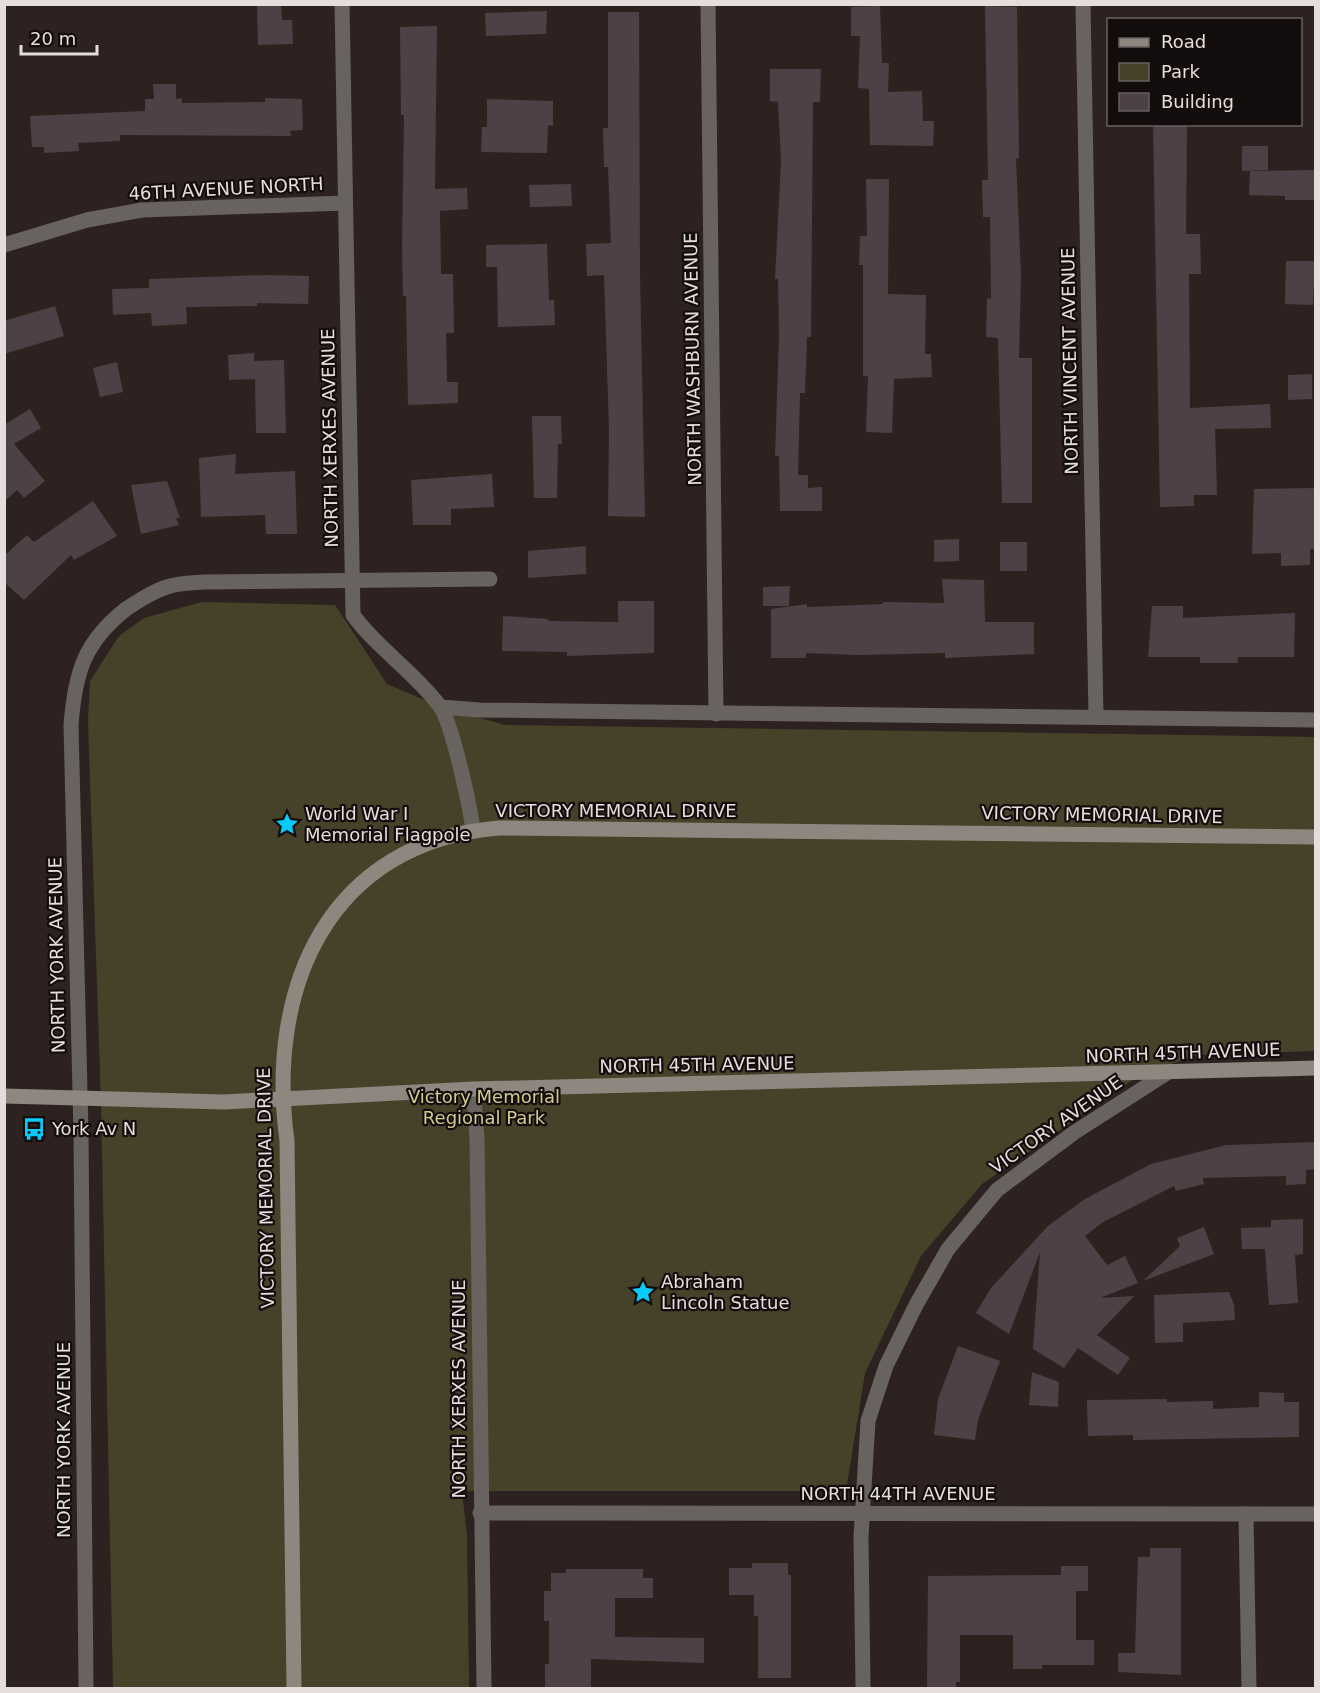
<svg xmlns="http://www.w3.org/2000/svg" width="1320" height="1693" viewBox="0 0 1320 1693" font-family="'DejaVu Sans',sans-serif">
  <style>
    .green { fill: #464229 }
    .building { fill: #4e4145 }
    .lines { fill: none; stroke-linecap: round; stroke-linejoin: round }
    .street { stroke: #68635f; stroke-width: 15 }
    .secondary { stroke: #8d8780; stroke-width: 15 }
    .labels { text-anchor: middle; stroke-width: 4.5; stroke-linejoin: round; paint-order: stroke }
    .street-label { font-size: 18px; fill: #e5dddb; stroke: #120d0c }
    .poi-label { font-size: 18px; fill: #e5dddb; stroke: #120d0c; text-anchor: start }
    .park-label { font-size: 18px; fill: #d4ca8a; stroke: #120d0c }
  </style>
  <rect width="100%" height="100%" fill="#2d221f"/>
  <polygon class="green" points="202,602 335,605 387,684 441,707 505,725 1315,737 1315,1051 1198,1055 1141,1074 982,1184 921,1256 865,1373 846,1491 462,1491 467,1536 469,1688 113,1688 101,1102 88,720 90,681 119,636 144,618"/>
  <g class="building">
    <polygon points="257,4 281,4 282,20 292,20 293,44 258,45"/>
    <polygon points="880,6 882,63 889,63 888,92 922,91 923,121 934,121 933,146 870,145 869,89 858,88 860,36 851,36 851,7"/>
    <polygon points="985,6 1017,7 1019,158 1016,159 1021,275 1019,358 1032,358 1032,503 1002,503 998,338 986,337 987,298 991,299 990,217 983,217 982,180 988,180"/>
    <polygon points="547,11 546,34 486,36 485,13"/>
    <polygon points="608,12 639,12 640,275 645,517 608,516 609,431 604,275 587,276 586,244 611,243 608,167 604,167 603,128 608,128"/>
    <polygon points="437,26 435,189 467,188 468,209 440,211 441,274 453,274 454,333 446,333 447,382 458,382 458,403 408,405 406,296 403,296 402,247 404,115 401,115 400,27"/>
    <polygon points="770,69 821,69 820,102 813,102 811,337 807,337 805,393 800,393 798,475 808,475 808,488 822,487 822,511 780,511 779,456 775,456 779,336 778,279 775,279 781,161 778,102 770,101"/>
    <polygon points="153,84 176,84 176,99 182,98 182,103 265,102 265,98 302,99 303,130 290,131 291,136 120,135 120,141 78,143 79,151 44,153 44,147 32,147 30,116 145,111 145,99 154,99"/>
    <polygon points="487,99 553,101 553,126 548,125 547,153 481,152 482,127 487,127"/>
    <polygon points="1153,124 1187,124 1186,234 1200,234 1201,274 1189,274 1190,408 1270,404 1271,428 1215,429 1217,495 1194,495 1194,506 1160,507"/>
    <polygon points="1242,146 1268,146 1268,170 1242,171"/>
    <polygon points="1315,170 1315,200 1285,200 1285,196 1249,195 1250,171"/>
    <polygon points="866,179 889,179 888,294 926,295 925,354 931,354 932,377 894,379 892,433 866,432 868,376 863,376 863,265 859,265 860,236 867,236"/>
    <polygon points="571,184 572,206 530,207 529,185"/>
    <polygon points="547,244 549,300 554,300 555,325 498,327 497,267 486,267 486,245"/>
    <polygon points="1286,261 1315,261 1313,305 1285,304"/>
    <polygon points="267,275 309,276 308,304 257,303 257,306 186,307 187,324 152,326 151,313 113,315 112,289 149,288 149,279"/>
    <polygon points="55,306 64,336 4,354 4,321"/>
    <polygon points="254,353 254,361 284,360 286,433 256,433 255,379 229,380 228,355"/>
    <polygon points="117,362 123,392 100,397 93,368"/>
    <polygon points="1312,374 1312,399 1288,400 1288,375"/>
    <polygon points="30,409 41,428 14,444 45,481 24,498 17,490 4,502 4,425"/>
    <polygon points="532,416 561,416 562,444 558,444 557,498 534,498"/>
    <polygon points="236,454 235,474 295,471 297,534 266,534 265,515 201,517 199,458"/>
    <polygon points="492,474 494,507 451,509 451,525 413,525 411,480"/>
    <polygon points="167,481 180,518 176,518 179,525 141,534 131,485"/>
    <polygon points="1316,488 1316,549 1310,549 1310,565 1281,566 1281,553 1252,554 1254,489"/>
    <polygon points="93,501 117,536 74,560 71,555 24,600 4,582 4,556 27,535 34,542"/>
    <polygon points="959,539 959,561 934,562 934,540"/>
    <rect x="1000" y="542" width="27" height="29"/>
    <polygon points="586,546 586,574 528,578 528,551"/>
    <polygon points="942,579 984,580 985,622 1034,622 1034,654 945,658 945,653 858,655 806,653 806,658 771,658 771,609 807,604 807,607 883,604 883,602 944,603"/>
    <polygon points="790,586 789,606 763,606 763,587"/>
    <polygon points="618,601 654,601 654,653 567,656 567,652 502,651 503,616 548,619 549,621 618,622"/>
    <polygon points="1152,606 1183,606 1183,618 1295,613 1294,657 1238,657 1238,663 1200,663 1200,657 1148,657"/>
    <polygon points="1316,1142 1316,1169 1306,1170 1306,1184 1286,1185 1286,1176 1203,1178 1204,1184 1176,1191 1174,1186 1103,1222 1085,1236 1107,1265 1125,1256 1138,1283 1100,1298 1134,1296 1097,1335 1130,1358 1118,1375 1078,1348 1064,1368 1033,1349 1040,1252 1009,1334 976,1313 991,1288 1048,1226 1085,1199 1151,1164 1226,1145"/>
    <polygon points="1303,1219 1303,1254 1295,1255 1298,1303 1269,1305 1265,1249 1242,1249 1241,1228 1271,1227 1271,1220"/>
    <polygon points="1204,1227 1214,1254 1143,1281 1180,1246 1177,1238"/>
    <polygon points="1229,1292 1234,1305 1235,1320 1183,1323 1183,1342 1155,1343 1154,1295"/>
    <polygon points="958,1346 1000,1361 978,1420 975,1440 934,1435 938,1399"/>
    <polygon points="1032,1372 1059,1382 1058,1407 1029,1405"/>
    <polygon points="1259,1392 1284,1393 1284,1402 1299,1402 1299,1437 1133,1440 1133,1435 1088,1436 1087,1400 1167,1399 1167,1402 1213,1401 1213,1409 1259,1407"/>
    <polygon points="1150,1548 1181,1548 1181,1675 1118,1672 1118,1653 1135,1653 1138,1557 1150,1557"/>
    <polygon points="752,1563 788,1563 788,1575 791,1575 791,1678 758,1678 758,1616 754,1616 754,1595 729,1595 729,1568 752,1568"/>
    <polygon points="1061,1566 1088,1566 1088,1591 1076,1591 1076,1640 1094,1640 1094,1665 1042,1665 1042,1669 1013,1669 1013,1635 960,1635 960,1682 956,1682 956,1687 927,1687 928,1576 1061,1575"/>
    <polygon points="566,1569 643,1569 643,1578 653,1578 653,1598 615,1598 615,1637 704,1638 704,1663 591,1659 591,1688 545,1688 545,1664 549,1664 549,1621 544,1621 544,1591 551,1591 551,1573 566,1573"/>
  </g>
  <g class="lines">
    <g class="street">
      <path d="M 342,4 L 353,615 C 377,648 414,672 439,705 C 452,721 470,807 473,830"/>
      <polyline points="708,4 716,714"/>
      <polyline points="1083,4 1096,717"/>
      <polyline points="4,245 87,220 142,210 345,203"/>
      <polyline points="441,707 479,710 1316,720"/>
      <polyline points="473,1089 477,1137 484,1688"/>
      <polyline points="480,1513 1316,1514"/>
      <polyline points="1246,1514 1249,1688"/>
      <path d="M 86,1688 L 81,1132 L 71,725 C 75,673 84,642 126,609 C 138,601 153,591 167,587 C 178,583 192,583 204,582 L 490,579"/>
      <polyline points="863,1688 861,1537 868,1421 886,1366 916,1305 948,1249 997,1190 1075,1132 1167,1073"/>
    </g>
    <g class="secondary">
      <polyline points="4,1096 224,1102 473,1089 1316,1068"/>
      <path d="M 294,1688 L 287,1141 C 266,988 328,842 499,828 L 1316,837"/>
    </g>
  </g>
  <defs>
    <g id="sight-bare" transform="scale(1.8)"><path d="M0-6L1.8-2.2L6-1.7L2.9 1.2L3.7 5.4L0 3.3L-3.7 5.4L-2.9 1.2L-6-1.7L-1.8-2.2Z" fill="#08cbf9" stroke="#120d0c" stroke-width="2.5" paint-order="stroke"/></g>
    <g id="bus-bare" transform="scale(1.8)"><path d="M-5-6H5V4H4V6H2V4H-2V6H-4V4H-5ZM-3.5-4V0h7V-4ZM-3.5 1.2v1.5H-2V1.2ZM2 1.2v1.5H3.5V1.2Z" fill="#08cbf9" stroke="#120d0c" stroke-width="2.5" paint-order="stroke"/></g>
  </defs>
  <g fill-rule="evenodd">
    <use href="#sight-bare" x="287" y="824"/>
    <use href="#bus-bare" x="34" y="1129"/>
    <use href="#sight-bare" x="643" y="1292"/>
  </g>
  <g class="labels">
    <g class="street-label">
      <text transform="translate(226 189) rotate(-3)" y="6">46TH AVENUE NORTH</text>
      <text transform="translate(693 359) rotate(-91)" y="6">NORTH WASHBURN AVENUE</text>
      <text transform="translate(1070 361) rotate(-91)" y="6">NORTH VINCENT AVENUE</text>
      <text transform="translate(330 438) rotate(-91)" y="6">NORTH XERXES AVENUE</text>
      <text x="616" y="817">VICTORY MEMORIAL DRIVE</text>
      <text transform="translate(1102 815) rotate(1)" y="6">VICTORY MEMORIAL DRIVE</text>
      <text transform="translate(57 955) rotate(-91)" y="6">NORTH YORK AVENUE</text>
      <text transform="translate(1183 1053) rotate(-2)" y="6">NORTH 45TH AVENUE</text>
      <text transform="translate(697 1065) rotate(-1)" y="6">NORTH 45TH AVENUE</text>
      <text transform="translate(1056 1125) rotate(-35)" y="6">VICTORY AVENUE</text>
      <text transform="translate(266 1188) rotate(-91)" y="6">VICTORY MEMORIAL DRIVE</text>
      <text transform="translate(459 1389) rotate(-90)" y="6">NORTH XERXES AVENUE</text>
      <text transform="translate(64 1440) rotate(-90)" y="6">NORTH YORK AVENUE</text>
      <text x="898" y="1500">NORTH 44TH AVENUE</text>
    </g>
    <g class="poi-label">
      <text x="305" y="820">World War Ⅰ<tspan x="305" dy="21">Memorial Flagpole</tspan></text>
      <text x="52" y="1135">York Av N</text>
      <text x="661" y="1288">Abraham<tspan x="661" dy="21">Lincoln Statue</tspan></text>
    </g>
    <g class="park-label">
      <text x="484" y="1103">Victory Memorial<tspan x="484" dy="21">Regional Park</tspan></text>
    </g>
  </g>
  <rect width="1320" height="1693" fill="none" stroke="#e5dddb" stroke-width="12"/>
  <rect x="1107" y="18" width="195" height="108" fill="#120d0c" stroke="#66605f" stroke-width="1.5"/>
  <rect x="1119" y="38" width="30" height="9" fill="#8d8780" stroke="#66605f" stroke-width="1.5"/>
  <text x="1161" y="48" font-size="18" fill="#e5dddb">Road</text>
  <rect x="1119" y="63" width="30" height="18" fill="#464229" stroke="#66605f" stroke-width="1.5"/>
  <text x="1161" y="78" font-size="18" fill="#e5dddb">Park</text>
  <rect x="1119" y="93" width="30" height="18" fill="#4e4145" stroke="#66605f" stroke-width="1.5"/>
  <text x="1161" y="108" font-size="18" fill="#e5dddb">Building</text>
  <path d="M21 45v9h76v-9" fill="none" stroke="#e5dddb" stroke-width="3"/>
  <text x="30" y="45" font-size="18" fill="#e5dddb" stroke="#120d0c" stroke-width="4.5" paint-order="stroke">20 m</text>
</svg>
